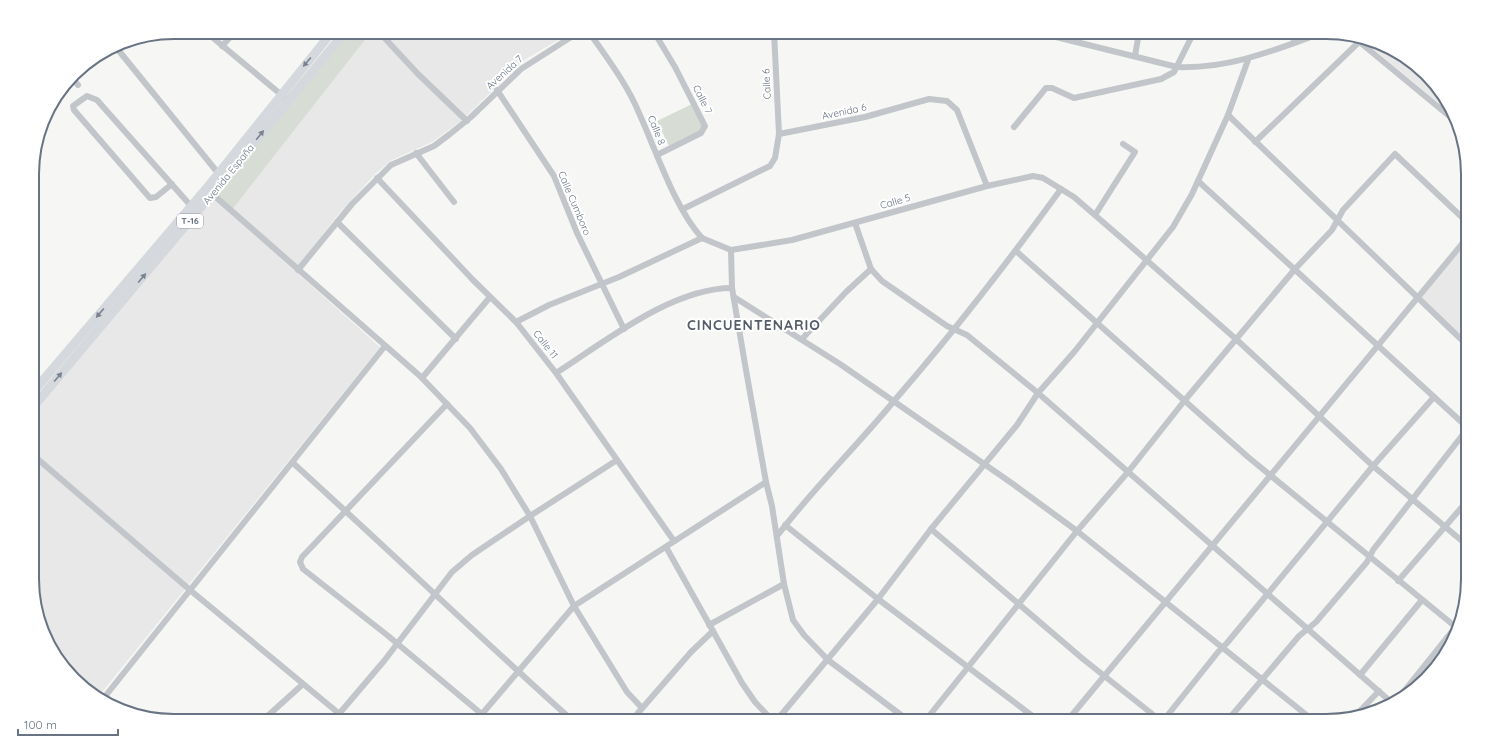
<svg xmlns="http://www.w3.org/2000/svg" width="1500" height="753" viewBox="0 0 1500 753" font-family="Quicksand,sans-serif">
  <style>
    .built { fill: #e7e8e7 }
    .green { fill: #d7ddd5 }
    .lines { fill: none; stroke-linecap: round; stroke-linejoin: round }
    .minor { stroke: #c2c5c9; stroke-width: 6 }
    .highway { stroke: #d5d8dc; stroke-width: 9 }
    .oneway { fill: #788290 }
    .labels { text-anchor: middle; stroke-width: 4; stroke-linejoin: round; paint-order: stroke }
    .shield { fill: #fff; stroke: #959da8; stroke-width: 1 }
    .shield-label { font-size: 9px; font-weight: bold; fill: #687383 }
    .street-label { font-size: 10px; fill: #687383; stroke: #fff }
    .district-label { font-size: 14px; font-weight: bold; letter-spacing: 1px; fill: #555d68; stroke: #fff }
    .rim { fill: none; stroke: #687383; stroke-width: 2 }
  </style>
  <rect width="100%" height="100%" fill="#f6f7f4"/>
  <g class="built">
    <polygon points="339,32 572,32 524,60 461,121 432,142 392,160 375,174 336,217 295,271 380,347 99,696 61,665 33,598 33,401 176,231"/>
    <polygon points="1364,41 1389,47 1444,95 1451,113"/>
    <polygon points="1467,243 1467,342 1420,298"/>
  </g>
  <g class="green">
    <polygon points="345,32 371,32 231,211 212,194"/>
    <polygon points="692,104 704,129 669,146 657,121"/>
  </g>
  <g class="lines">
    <g class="minor">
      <polyline points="206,32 284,97"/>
      <polyline points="379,32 418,74 467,121"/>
      <path d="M 589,32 C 607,58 627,84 639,113 C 656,150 675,209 702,238"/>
      <polyline points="654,32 675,67 705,126 701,133 657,155"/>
      <polyline points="774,32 779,134"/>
      <path d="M 1036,32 L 1177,67 C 1230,69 1275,50 1324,32"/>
      <polyline points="1286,32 1297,42"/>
      <polyline points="1356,39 1454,120"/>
      <polyline points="115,46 218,173"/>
      <polyline points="222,46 235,32"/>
      <polyline points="1135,56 1139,32"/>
      <polyline points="72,78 78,85"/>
      <polyline points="497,90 554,176 577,233 624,329"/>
      <polyline points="1228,115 1467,345"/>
      <polyline points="1014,127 1046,88 1052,88 1074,98 1161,79 1174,72 1194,32"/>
      <polyline points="1255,142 1359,42"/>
      <polyline points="416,153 454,202"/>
      <polyline points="377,178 473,280 516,322 556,373 674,541"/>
      <polyline points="1198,181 1468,428"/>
      <polyline points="172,184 156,197 150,198 74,110 73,106 87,96 97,100 191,206"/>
      <polyline points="210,192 420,376 470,428 501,469 530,516 574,606 627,692 642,708"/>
      <polyline points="683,209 770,166 775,158 779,134 865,117 929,99 947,101 957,110 987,186"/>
      <polyline points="1095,215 1135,152 1123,144"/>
      <polyline points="337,222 456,339"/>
      <polyline points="855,223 871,269 882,281 947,326 967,335 1038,393 1391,702"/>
      <polyline points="731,250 792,240 987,186 1033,176 1043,178 1074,197 1126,242 1237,340 1373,466 1468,546"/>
      <polyline points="731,250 732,288 746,370 766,482 772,506 784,584 793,620 804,635 828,660 909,721"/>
      <polyline points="1016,251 1248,457 1457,628"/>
      <polyline points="298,270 352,204 391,165 434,146 450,134 471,117 521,69 579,32"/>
      <polyline points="734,297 840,364 1013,484 1077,531 1314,721"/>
      <polyline points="516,322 549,305 619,277 702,238 731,250"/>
      <polyline points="802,339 846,292 871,269"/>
      <path d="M 556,373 C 606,341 672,288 732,288"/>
      <polyline points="422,378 490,297"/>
      <polyline points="447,404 302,557 300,562 303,569 387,635 490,721"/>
      <polyline points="33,455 190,590 348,721"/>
      <path d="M 293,463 C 387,548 478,636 573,721"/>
      <polyline points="785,525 878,599 1039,721"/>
      <polyline points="931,529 1083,659 1161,721"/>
      <path d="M 777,536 C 813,489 856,447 894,401 C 953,333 1008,262 1061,189"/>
      <polyline points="666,547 742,683 755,702 773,721"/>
      <polyline points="1398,581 1468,500"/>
      <polyline points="709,625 784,584"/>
      <polyline points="1360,675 1422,600"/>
      <polyline points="104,697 116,708"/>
      <polyline points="103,699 385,346"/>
      <polyline points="1397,700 1457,625"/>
      <polyline points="1358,713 1379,691"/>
      <polyline points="262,721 303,684"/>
      <polyline points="333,721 384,661 452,572 472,555 530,516 617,460"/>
      <polyline points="476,721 574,606 766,482"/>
      <polyline points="631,721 691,652 713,631"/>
      <polyline points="776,721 878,599 931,529 1017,425 1038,393 1075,351 1173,227 1192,194 1228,115 1248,60"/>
      <polyline points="925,721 1077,531 1128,472 1185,400 1295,269 1332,230 1343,210 1395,154 1467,222"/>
      <polyline points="1067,721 1467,238"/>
      <polyline points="1163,721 1218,652 1227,643 1373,466 1434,397"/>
      <polyline points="1227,721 1299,636 1316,622 1367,562 1373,550 1468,428"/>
    </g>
    <g class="highway">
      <polyline points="33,392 206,189 332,32"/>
      <polyline points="33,407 212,194 345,32"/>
    </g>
  </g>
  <defs><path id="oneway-solid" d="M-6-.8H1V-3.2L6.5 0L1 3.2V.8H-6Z"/></defs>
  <g class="oneway">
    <use href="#oneway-solid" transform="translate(307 62) rotate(130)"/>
    <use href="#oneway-solid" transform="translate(260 135) rotate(-51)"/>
    <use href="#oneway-solid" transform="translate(142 278) rotate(-50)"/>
    <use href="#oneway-solid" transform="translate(100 313) rotate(130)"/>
    <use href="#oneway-solid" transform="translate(58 377) rotate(-50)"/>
  </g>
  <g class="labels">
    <rect class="shield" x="177" y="214" width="26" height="14" rx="3"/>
    <g class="shield-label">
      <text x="190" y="224">T-16</text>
    </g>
    <g class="street-label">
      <text transform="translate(504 72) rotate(-42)" y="4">Avenida 7</text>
      <text transform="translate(766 84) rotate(-93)" y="4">Calle 6</text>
      <text transform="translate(703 99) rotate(63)" y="4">Calle 7</text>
      <text transform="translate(844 111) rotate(-12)" y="4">Avenida 6</text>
      <text transform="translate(657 130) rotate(68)" y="4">Calle 8</text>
      <text transform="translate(228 174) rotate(-51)" y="4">Avenida España</text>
      <text transform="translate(895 201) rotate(-16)" y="4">Calle 5</text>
      <text transform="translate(575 203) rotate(67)" y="4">Calle Cumboro</text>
      <text transform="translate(546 344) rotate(52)" y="4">Calle 11</text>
    </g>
    <g class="district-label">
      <text x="754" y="330">CINCUENTENARIO</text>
    </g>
  </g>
  <path d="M0 0H1500V753H0ZM174 39H1326A135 135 0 0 1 1461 174V579A135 135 0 0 1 1326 714H174A135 135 0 0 1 39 579V174A135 135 0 0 1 174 39Z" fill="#fff" fill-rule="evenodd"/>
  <path class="rim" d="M174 39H1326A135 135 0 0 1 1461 174V579A135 135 0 0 1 1326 714H174A135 135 0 0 1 39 579V174A135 135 0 0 1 174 39Z"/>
  <path d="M18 729v6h100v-6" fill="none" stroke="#687383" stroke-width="2"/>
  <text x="24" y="729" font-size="12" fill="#687383" stroke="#ffffff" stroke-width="3" paint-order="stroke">100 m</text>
</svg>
